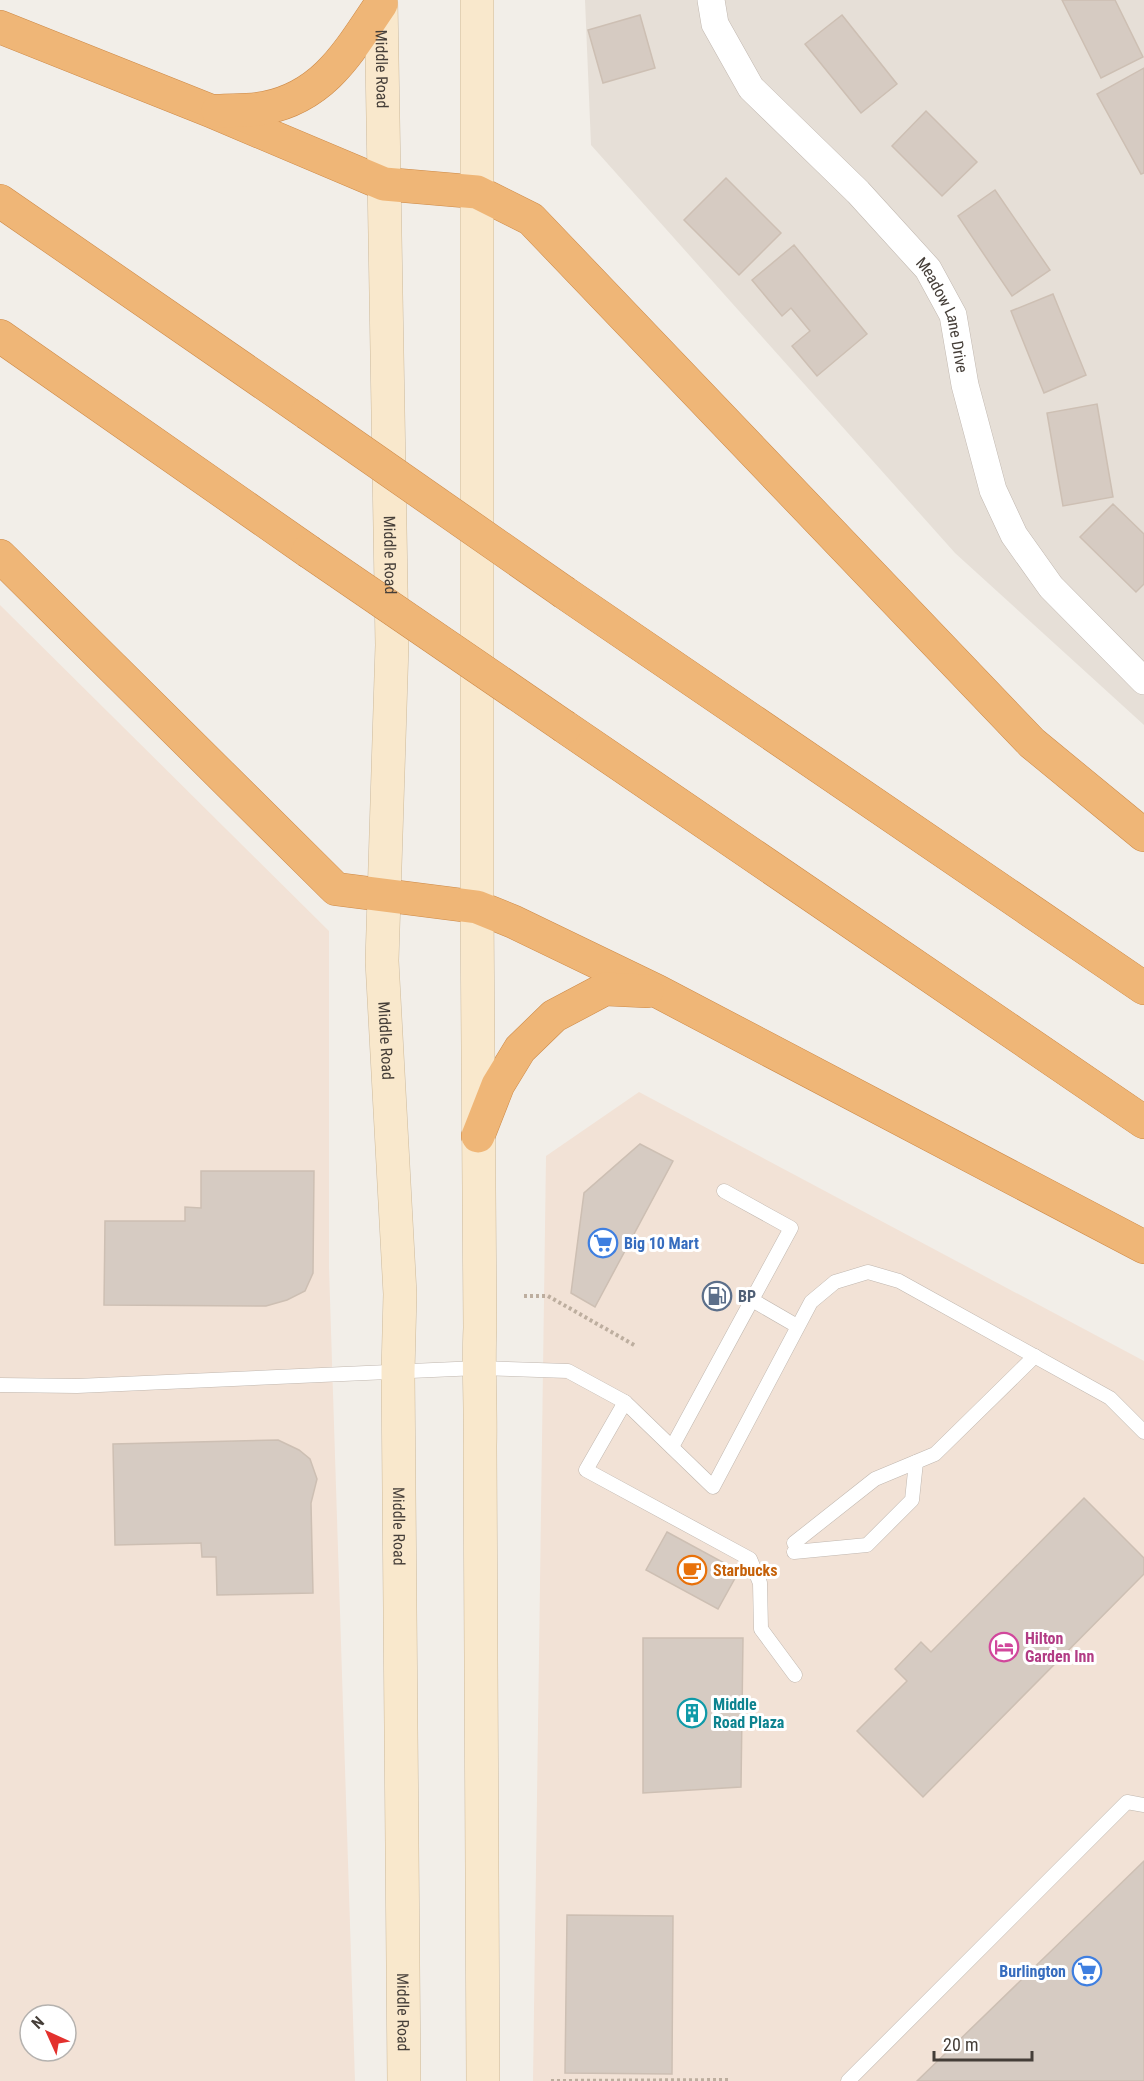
<svg xmlns="http://www.w3.org/2000/svg" width="1144" height="2081" viewBox="0 0 1144 2081" font-family="'Roboto Condensed',sans-serif">
  <style>
    .residential { fill: #e6dfd7 }
    .commercial { fill: #f2e2d6; fill-rule: evenodd }
    .building { fill: #d6cbc2; stroke: #cdbfb3; stroke-width: 1.5 }
    .lines { fill: none; stroke-linecap: round; stroke-linejoin: round }
    .lane-casing { stroke: #c0b7af; stroke-width: 15 }
    .street-casing { stroke: #c0b7af; stroke-width: 28 }
    .secondary-casing { stroke: #cdba9c; stroke-width: 34 }
    .highway-casing { stroke: #cd8a48; stroke-width: 34 }
    .path { stroke: #bdae9f; stroke-width: 4; stroke-dasharray: 3 3; stroke-linecap: butt }
    .lane { stroke: #fff; stroke-width: 14 }
    .street { stroke: #fff; stroke-width: 27 }
    .secondary { stroke: #f9e8cc; stroke-width: 33 }
    .highway { stroke: #efb677; stroke-width: 33 }
    .highway-bridge-casing { stroke: #cd8a48; stroke-width: 34; stroke-linecap: butt }
    .highway-bridge { stroke: #efb677; stroke-width: 33 }
    .labels { text-anchor: middle; stroke-width: 6; stroke-linejoin: round; paint-order: stroke }
    .street-label { font-size: 16px; fill: #453e38; stroke: #fff }
    .shop-label { font-size: 16px; font-weight: bold; fill: #366cbe; stroke: #fff; text-anchor: start }
    .service-label { font-size: 16px; font-weight: bold; fill: #4e5e75; stroke: #fff; text-anchor: start }
    .food-label { font-size: 16px; font-weight: bold; fill: #c56008; stroke: #fff; text-anchor: start }
    .hotel-label { font-size: 16px; font-weight: bold; fill: #b23c85; stroke: #fff; text-anchor: start }
    .culture-label { font-size: 16px; font-weight: bold; fill: #0d838f; stroke: #fff; text-anchor: start }
  </style>
  <rect width="100%" height="100%" fill="#f2eee8"/>
  <polygon class="residential" points="585,0 1144,0 1144,725 955,553 591,145"/>
  <g class="commercial">
    <path d="M 0,605 L 329,931 L 329,1268 L 355,2081 L 0,2081 ZM 30,2015 L 66,2015 L 66,2051 L 30,2051 Z"/>
    <polygon points="639,1092 1144,1361 1144,2081 533,2081 546,1156"/>
  </g>
  <g class="building">
    <polygon points="1062,0 1115,0 1143,57 1101,78"/>
    <polygon points="640,15 655,68 603,83 588,30"/>
    <polygon points="842,15 897,84 861,113 805,44"/>
    <polygon points="1144,68 1144,173 1141,174 1097,94"/>
    <polygon points="926,111 977,162 942,196 892,146"/>
    <polygon points="726,178 781,233 739,275 684,220"/>
    <polygon points="995,190 1050,270 1012,296 958,216"/>
    <polygon points="794,245 867,334 817,376 792,346 810,331 791,308 782,316 752,280"/>
    <polygon points="1053,294 1086,375 1044,393 1011,311"/>
    <polygon points="1097,404 1113,497 1063,506 1047,413"/>
    <polygon points="1113,504 1144,534 1144,584 1136,592 1080,537"/>
    <polygon points="640,1144 673,1161 595,1307 571,1293 584,1193"/>
    <polygon points="201,1171 314,1171 313,1273 305,1291 287,1300 266,1306 104,1305 105,1221 185,1221 185,1207 201,1208"/>
    <polygon points="278,1440 299,1450 310,1459 317,1479 311,1503 313,1593 217,1595 216,1557 202,1557 201,1543 115,1545 113,1444"/>
    <polygon points="1084,1498 1144,1558 1144,1574 923,1797 857,1731 907,1681 895,1669 921,1642 931,1652"/>
    <polygon points="667,1532 739,1571 718,1609 646,1570"/>
    <polygon points="643,1638 743,1638 741,1787 643,1793"/>
    <polygon points="1144,1861 1144,2081 917,2081"/>
    <polygon points="567,1915 673,1916 672,2074 565,2073"/>
  </g>
  <g class="lines">
    <g class="lane-casing">
      <g id="lane">
        <polyline points="752,1300 797,1326"/>
        <polyline points="0,1385 77,1386 478,1368 568,1371 625,1402"/>
        <polyline points="672,1447 791,1228 724,1191"/>
        <polyline points="794,1543 875,1479 935,1454 1035,1356"/>
        <polyline points="794,1552 867,1545 912,1500 916,1462"/>
        <polyline points="795,1675 761,1629 760,1583 750,1559 586,1470 625,1402 713,1487 811,1302 835,1282 868,1272 899,1281 1110,1398 1144,1432"/>
        <polyline points="848,2081 1127,1802 1144,1805"/>
      </g>
    </g>
    <g class="street-casing">
      <g id="street">
        <path id="s1" d="M 711,0 L 715,24 L 751,88 L 858,192 L 928,269 L 953,315 L 965,385 L 993,490 L 1014,535 L 1051,587 L 1144,681"/>
      </g>
    </g>
    <g class="secondary-casing">
      <g id="secondary">
        <path id="s2" d="M 381,0 L 392,645 L 382,961 L 400,1294 L 398,1372 L 404,2081"/>
        <path d="M 477,0 L 477,907 L 480,1328 C 478,1367 481,1406 480,1446 C 479,1657 482,1869 483,2081"/>
      </g>
    </g>
    <g class="highway-casing">
      <g id="highway">
        <polyline points="0,27 211,111 384,184 477,192 531,219 1032,743 1144,835"/>
        <path d="M 218,111 C 233,110 250,111 265,108 C 325,96 349,51 381,4"/>
        <polyline points="0,201 307,413"/>
        <polyline points="0,336 308,551"/>
        <polyline points="0,556 336,889 477,907 514,922 657,991 1144,1247"/>
        <polyline points="565,593 1144,988"/>
        <polyline points="565,727 1144,1122"/>
        <polyline points="478,1136 498,1085 520,1049 554,1016 605,989 647,991"/>
      </g>
    </g>
    <g class="path">
      <polyline points="524,1296 548,1296 636,1346"/>
      <polyline points="551,2081 728,2080"/>
    </g>
    <use href="#lane" class="lane"/>
    <use href="#street" class="street"/>
    <use href="#secondary" class="secondary"/>
    <use href="#highway" class="highway"/>
    <g class="highway-bridge-casing">
      <g id="highway-bridge">
        <polyline points="307,413 565,593"/>
        <polyline points="308,551 565,727"/>
      </g>
    </g>
    <use href="#highway-bridge" class="highway-bridge"/>
  </g>
  <defs>
    <g id="supermarket-ring" transform="scale(1.5)"><circle r="9.5" fill="#fff" stroke="#3f7fe0" stroke-width="1.5"/><path d="M-6-5.5h2.5l.6 2H6L4.5 2H-2.5L-4.4-4H-6ZM-1.5 3.2a1.3 1.3 0 1 0 .1 0ZM3 3.2a1.3 1.3 0 1 0 .1 0Z" fill="#3f7fe0"/></g>
    <g id="fuel-ring" transform="scale(1.5)"><circle r="9.5" fill="#fff" stroke="#5c6f8a" stroke-width="1.5"/><path d="M-5.5-6h7V0h2V4h1.3V-2.5L3-4.5l.8-.8L6-3V5H2.5V1h-1V6h-7ZM-4.2-4.7v3.2H.2V-4.7Z" fill="#5c6f8a"/></g>
    <g id="cafe-ring" transform="scale(1.5)"><circle r="9.5" fill="#fff" stroke="#e8710a" stroke-width="1.5"/><path d="M-5.5-4.5H6V0H3Q3 3.5 0 3.5H-2.5Q-5.5 3.5-5.5 0ZM3-3.2v2h1.7v-2ZM-6 4.5H4V6H-6Z" fill="#e8710a"/></g>
    <g id="hotel-ring" transform="scale(1.5)"><circle r="9.5" fill="#fff" stroke="#d1479c" stroke-width="1.5"/><path d="M-6-4.5h1.5V1H6V5H4.5V3h-9V5H-6ZM-4 0a1.8 1.8 0 1 1 3.6 0ZM.5 0V-2.5h3Q6-2.5 6 0Z" fill="#d1479c"/></g>
    <g id="building-ring" transform="scale(1.5)"><circle r="9.5" fill="#fff" stroke="#0f9aa8" stroke-width="1.5"/><path d="M-4-6H4V6H1V3H-1V6H-4ZM-2.5-4.3h1.7v1.8h-1.7ZM.8-4.3h1.7v1.8H.8ZM-2.5-1h1.7V.8h-1.7ZM.8-1h1.7V.8H.8Z" fill="#0f9aa8"/></g>
  </defs>
  <g fill-rule="evenodd">
    <use href="#supermarket-ring" x="603" y="1243"/>
    <use href="#fuel-ring" x="717" y="1296"/>
    <use href="#cafe-ring" x="692" y="1570"/>
    <use href="#hotel-ring" x="1004" y="1647"/>
    <use href="#building-ring" x="692" y="1713"/>
    <use href="#supermarket-ring" x="1087" y="1971"/>
  </g>
  <g class="labels">
    <g class="street-label">
      <text dy="6" stroke="none"><textPath href="#s2" startOffset="69">Middle Road</textPath></text>
      <text dy="6" stroke="none"><textPath href="#s1" startOffset="400">Meadow Lane Drive</textPath></text>
      <text dy="6" stroke="none"><textPath href="#s2" startOffset="555">Middle Road</textPath></text>
      <text dy="6" stroke="none"><textPath href="#s2" startOffset="1041">Middle Road</textPath></text>
      <text dy="6" stroke="none"><textPath href="#s2" startOffset="1527">Middle Road</textPath></text>
      <text dy="6" stroke="none"><textPath href="#s2" startOffset="2013">Middle Road</textPath></text>
    </g>
    <g class="shop-label">
      <text x="624" y="1249">Big 10 Mart</text>
      <text x="1066" y="1977" text-anchor="end">Burlington</text>
    </g>
    <g class="service-label">
      <text x="738" y="1302">BP</text>
    </g>
    <g class="food-label">
      <text x="713" y="1576">Starbucks</text>
    </g>
    <g class="hotel-label">
      <text x="1025" y="1644">Hilton<tspan x="1025" dy="18">Garden Inn</tspan></text>
    </g>
    <g class="culture-label">
      <text x="713" y="1710">Middle<tspan x="713" dy="18">Road Plaza</tspan></text>
    </g>
  </g>
  <g transform="translate(48 2033) rotate(315)"><circle r="28" fill="#ffffff" stroke="#b5b2af" stroke-width="1.5"/>
  <path d="M0-4.5L10 22L0 15L-10 22Z" fill="#e3312e"/>
  <text y="-9" font-size="16" font-weight="bold" text-anchor="middle" fill="#453e38">N</text>
  </g>
  <path d="M934 2051v9h98v-9" fill="none" stroke="#453e38" stroke-width="3"/>
  <text x="943" y="2051" font-size="18" fill="#453e38" stroke="#ffffff" stroke-width="4.5" paint-order="stroke">20 m</text>
</svg>
